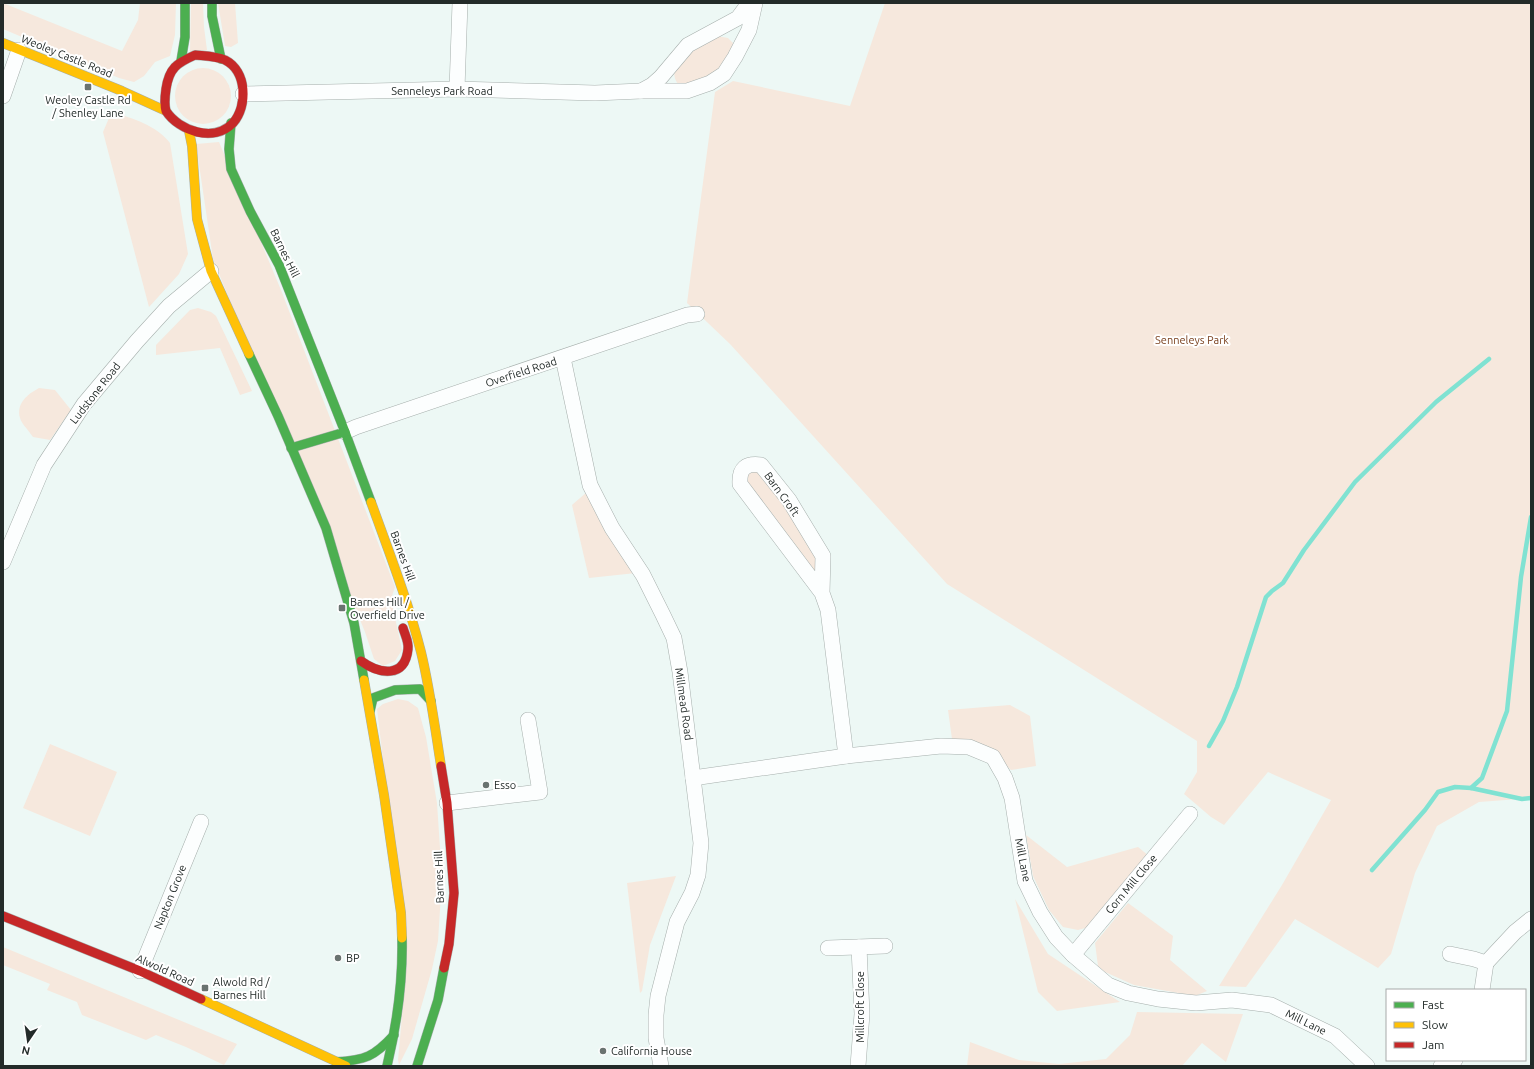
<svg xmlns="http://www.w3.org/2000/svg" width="1534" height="1069" viewBox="0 0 1534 1069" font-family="Ubuntu,sans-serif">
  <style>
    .green { fill: #f6e8dd }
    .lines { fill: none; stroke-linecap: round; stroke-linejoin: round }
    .stream { stroke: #80e2d2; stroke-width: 4.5 }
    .street-casing { stroke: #a6afac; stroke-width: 16 }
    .fast-casing { stroke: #a6afac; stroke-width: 10 }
    .slow-casing { stroke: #a6afac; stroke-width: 10 }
    .jam-casing { stroke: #a6afac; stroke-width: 10 }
    .street { stroke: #fcfefe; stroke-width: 15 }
    .fast { stroke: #4caf50; stroke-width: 9 }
    .slow { stroke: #ffc107; stroke-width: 9 }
    .jam { stroke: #c62828; stroke-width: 9 }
    .poi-dot { fill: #6a7370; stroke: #fff; stroke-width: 1.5 }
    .labels { text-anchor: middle; stroke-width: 4; stroke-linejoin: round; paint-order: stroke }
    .street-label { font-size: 11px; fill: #232b29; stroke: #fff }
    .poi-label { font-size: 11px; fill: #232b29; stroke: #fff; text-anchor: start }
    .park-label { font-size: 11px; fill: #7b4321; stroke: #fff }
  </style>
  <rect width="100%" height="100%" fill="#edf8f5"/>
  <g class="green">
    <polygon points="3,3 122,51 138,20 140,3 176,3 175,35 170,56 155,62 144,76 134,82 119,78 3,29"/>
    <polygon points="191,3 203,3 204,27 207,50 190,52"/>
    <polygon points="218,3 235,3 238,43 231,47 225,46"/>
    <polygon points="885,3 1531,3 1531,798 1479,802 1437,826 1415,873 1391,954 1378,968 1295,919 1246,987 1219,986 1282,885 1331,800 1268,772 1224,825 1211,817 1184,794 1197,772 1197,741 947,584 730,344 687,303 715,92 733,81 850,106"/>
    <path d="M 717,36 L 728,38 L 733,43 L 732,52 L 721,70 L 703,84 L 678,84 C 663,61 701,45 717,36 Z"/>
    <circle cx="203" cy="96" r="28"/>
    <path d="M 112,111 C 134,120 155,124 170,143 L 188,254 L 179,274 L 149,307 L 103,132 Z"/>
    <polygon points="219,142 281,290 395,587 391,599 402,650 395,661 383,666 374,659 365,632 213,259 196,144"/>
    <polygon points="198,308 211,312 216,316 252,391 240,395 220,348 156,355 156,345 190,310"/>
    <path d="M 39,388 L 55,390 L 71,410 L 50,440 L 33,437 C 30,432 21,423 20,418 C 16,403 28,394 39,388 Z"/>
    <polygon points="752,465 761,467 819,556 819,586 742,481"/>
    <polygon points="587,492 636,573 589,578 572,505"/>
    <polygon points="398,699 408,701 418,708 426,737 437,803 442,878 438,941 432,969 412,1039 399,1065 398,1060 407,961 377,709 383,704"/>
    <polygon points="1010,705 1030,716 1036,766 1011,770 1005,764 952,739 948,710"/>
    <polygon points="50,744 117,772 90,836 23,808"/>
    <polygon points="1026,835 1067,867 1138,847 1149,856 1089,927 1078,930 1063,927 1049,910 1033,876"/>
    <polygon points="676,876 650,945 642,991 640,993 627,883"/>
    <polygon points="1015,899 1048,954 1120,1002 1057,1011 1038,992"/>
    <polygon points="1128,903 1173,936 1170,960 1207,991 1195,996 1134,985 1105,972 1098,966 1095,943"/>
    <polygon points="3,947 237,1044 224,1065 186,1047 156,1035 146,1040 82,1015 77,1002 47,990 50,984 3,965"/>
    <polygon points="1137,1012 1243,1014 1226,1062 1202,1043 1182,1066 967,1066 970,1042 1019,1060 1059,1064 1106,1059 1130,1035"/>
  </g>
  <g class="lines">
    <g class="stream">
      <polyline points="1209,746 1223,721 1237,687 1266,597 1272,591 1283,583 1304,550 1355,482 1436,402 1489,359"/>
      <polyline points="1471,788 1522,799 1531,798"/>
      <polyline points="1372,870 1425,810 1438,792 1455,787 1471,788 1482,778 1507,711 1521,577 1531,517"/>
    </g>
    <g class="street-casing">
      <g id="street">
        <polyline points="457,89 460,3"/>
        <polyline points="641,91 652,85 661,77 688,45 738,18 749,3"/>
        <polyline points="243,94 457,89 595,93 641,91 687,91 710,83 724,74 735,57 749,30 755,3"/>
        <polyline points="3,96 19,50"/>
        <polyline points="563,358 590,485 612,528 643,575 663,615 674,638 680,672 701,843 698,875 692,893 677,922 658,996 656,1015 656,1038 661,1066"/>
        <polyline points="345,432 356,427 687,315 697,314"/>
        <polyline points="3,562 44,465 84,404 137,341 169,306 211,271"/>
        <path d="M 822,593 L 823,556 L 789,500 L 761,465 C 746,463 739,468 740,484 L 822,593 L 828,610 L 846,756"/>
        <polyline points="693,778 846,756 941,746 969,747 993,757 1005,778 1012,798 1025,881 1040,912 1056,937 1073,955 1108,985 1128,993 1158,999 1196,1003 1232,1000 1271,1005 1335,1036 1367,1066"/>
        <polyline points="447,803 540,792 528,720"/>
        <polyline points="828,948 885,946"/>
        <polyline points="1450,954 1474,959 1486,963 1482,990"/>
        <polyline points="1073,955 1190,814"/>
        <polyline points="1486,963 1515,932 1531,919"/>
        <polyline points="140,971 201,822"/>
        <polyline points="858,1066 862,1014 859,947"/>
        <polyline points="1441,1066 1455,1060"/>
      </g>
    </g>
    <g class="fast-casing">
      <g id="fast">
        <polyline points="212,3 212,16 221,59"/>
        <polyline points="181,61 185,37 185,3"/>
        <polyline points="231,123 229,149 231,169 250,211 279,265 345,432 371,502"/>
        <polyline points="249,354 278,416 326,528 354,623 364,680"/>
        <polyline points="291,448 345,432"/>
        <polyline points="370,711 373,698 395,690 420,689 431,701"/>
        <path d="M 336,1062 C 365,1060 374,1057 394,1035"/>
        <path d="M 387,1066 C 397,1024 403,982 402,938"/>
        <polyline points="417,1066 438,1000 444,968"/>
      </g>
    </g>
    <g class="slow-casing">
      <g id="slow">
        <polyline points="3,43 122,91 166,111"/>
        <polyline points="189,131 192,146 197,219 211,271 249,354"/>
        <path d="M 371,502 C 389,552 408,601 421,652 C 430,689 435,728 441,766"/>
        <polyline points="364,680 384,795 401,913 402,938"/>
        <polyline points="201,999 346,1066"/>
      </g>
    </g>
    <g class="jam-casing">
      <g id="jam">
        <path d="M 195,55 C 205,56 216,56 225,60 C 247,71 248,106 233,123 C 214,143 179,131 166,111 C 164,104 165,96 166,89 C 169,68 177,63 195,55 Z"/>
        <path d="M 361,661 C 379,674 405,679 408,649 C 409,642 405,635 403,628"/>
        <polyline points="441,766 447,803 454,893 449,944 444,968"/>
        <polyline points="3,916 140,971 201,999"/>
      </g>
    </g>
    <use href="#street" class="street"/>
    <use href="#fast" class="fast"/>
    <use href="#slow" class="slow"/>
    <use href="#jam" class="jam"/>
  </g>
  <g class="poi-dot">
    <rect x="84" y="83" width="8" height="8" rx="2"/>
    <rect x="338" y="604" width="8" height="8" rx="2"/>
    <circle cx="486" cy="785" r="4"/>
    <circle cx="338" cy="958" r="4"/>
    <rect x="201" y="984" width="8" height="8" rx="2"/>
    <circle cx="603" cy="1051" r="4"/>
  </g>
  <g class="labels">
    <g class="street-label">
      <text transform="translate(67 56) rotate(22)" y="4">Weoley Castle Road</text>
      <text x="442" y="95">Senneleys Park Road</text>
      <text transform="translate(285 253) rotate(64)" y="4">Barnes Hill</text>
      <text transform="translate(521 372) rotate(-18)" y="4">Overfield Road</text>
      <text transform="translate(95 393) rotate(-52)" y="4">Ludstone Road</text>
      <text transform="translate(782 494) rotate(54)" y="4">Barn Croft</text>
      <text transform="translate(403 556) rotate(70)" y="4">Barnes Hill</text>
      <text transform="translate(684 704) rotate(82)" y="4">Millmead Road</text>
      <text transform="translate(1023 860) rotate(79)" y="4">Mill Lane</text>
      <text transform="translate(439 877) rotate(-92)" y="4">Barnes Hill</text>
      <text transform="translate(1131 884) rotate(-50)" y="4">Corn Mill Close</text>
      <text transform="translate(170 897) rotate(-68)" y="4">Napton Grove</text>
      <text transform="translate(165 970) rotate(24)" y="4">Alwold Road</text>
      <text transform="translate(860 1007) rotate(-90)" y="4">Millcroft Close</text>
      <text transform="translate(1306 1022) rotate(26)" y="4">Mill Lane</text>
    </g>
    <g class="poi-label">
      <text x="88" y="104" text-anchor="middle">Weoley Castle Rd<tspan x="88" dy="13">/ Shenley Lane</tspan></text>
      <text x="350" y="606">Barnes Hill /<tspan x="350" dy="13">Overfield Drive</tspan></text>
      <text x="494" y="789">Esso</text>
      <text x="346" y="962">BP</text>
      <text x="213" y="986">Alwold Rd /<tspan x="213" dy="13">Barnes Hill</tspan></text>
      <text x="611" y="1055">California House</text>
    </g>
    <g class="park-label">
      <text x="1192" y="344">Senneleys Park</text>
    </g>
  </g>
  <rect width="1534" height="1069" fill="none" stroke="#232b29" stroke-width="8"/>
  <rect x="1386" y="989" width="140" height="72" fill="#ffffff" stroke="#a7aaa9"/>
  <rect x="1394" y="1002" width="20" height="6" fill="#4caf50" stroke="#a7aaa9"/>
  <text x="1422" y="1009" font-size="12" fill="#232b29">Fast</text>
  <rect x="1394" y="1022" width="20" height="6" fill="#ffc107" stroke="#a7aaa9"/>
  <text x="1422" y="1029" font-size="12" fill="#232b29">Slow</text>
  <rect x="1394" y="1042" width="20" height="6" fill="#c62828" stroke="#a7aaa9"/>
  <text x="1422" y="1049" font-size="12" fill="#232b29">Jam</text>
  <g transform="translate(28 1041) rotate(193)" stroke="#ffffff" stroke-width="3" paint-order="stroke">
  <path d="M0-3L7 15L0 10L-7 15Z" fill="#232b29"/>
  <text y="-6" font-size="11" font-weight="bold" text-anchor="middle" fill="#232b29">N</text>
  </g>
</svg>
